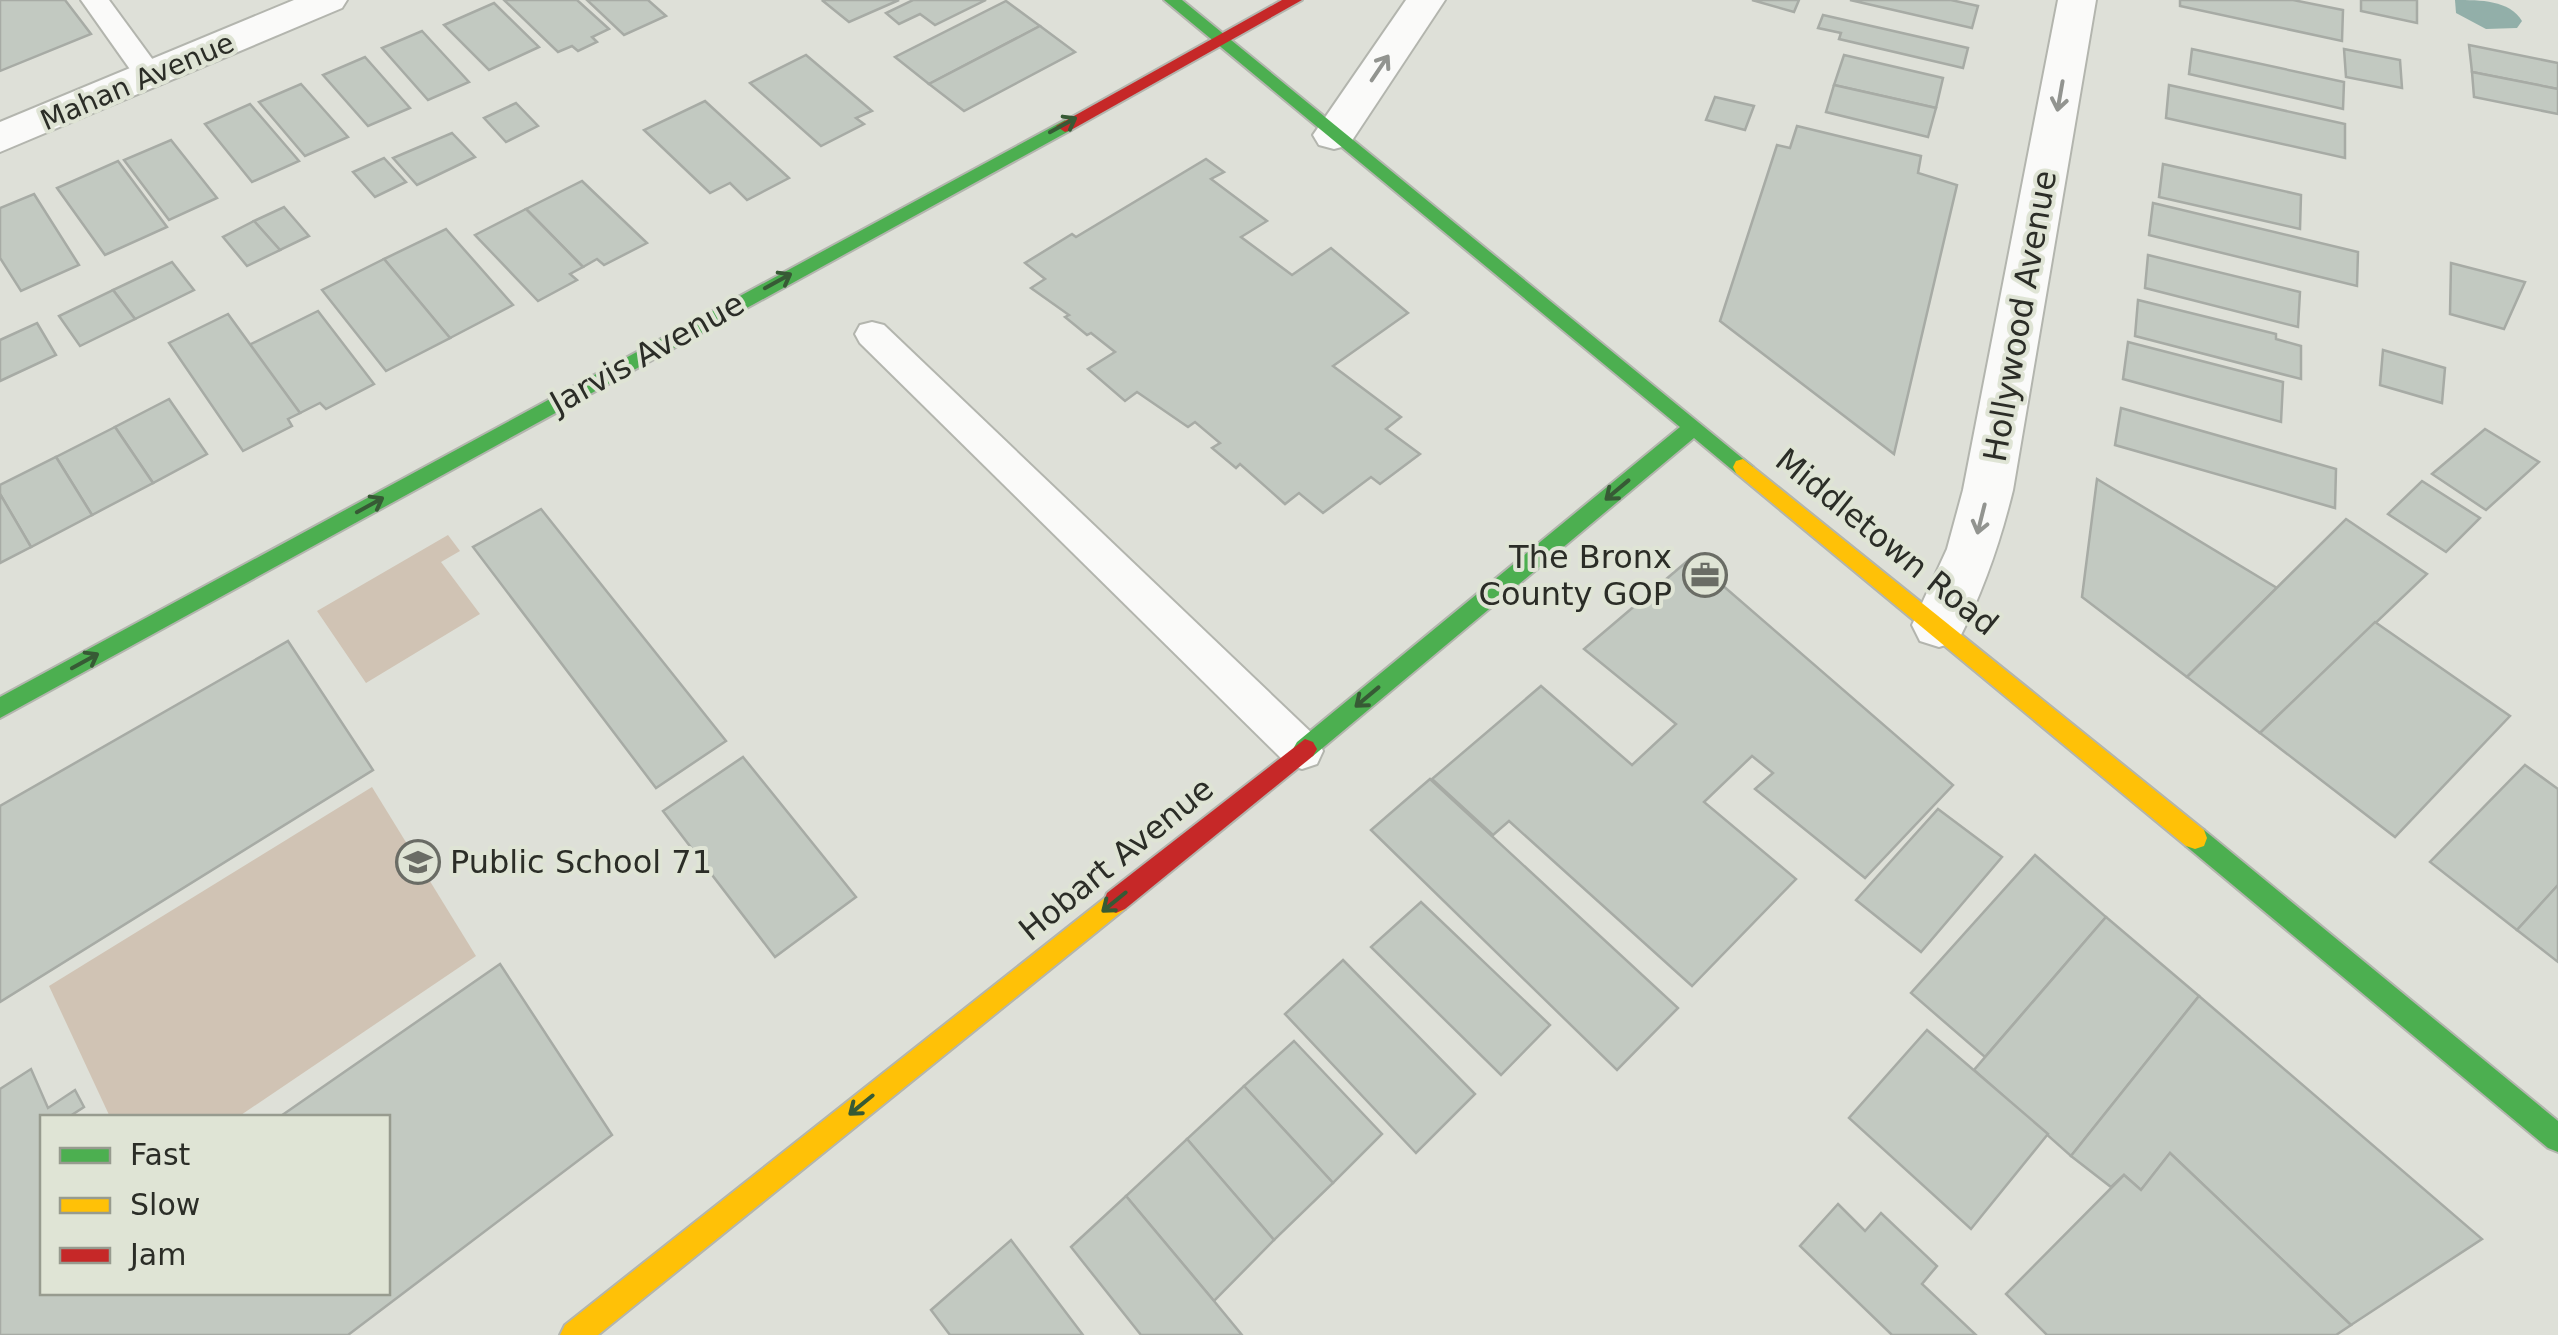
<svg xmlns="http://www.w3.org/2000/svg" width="2558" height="1335" viewBox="0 0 2558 1335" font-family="'DejaVu Sans',sans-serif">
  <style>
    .green { fill: #d0c3b4 }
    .water { fill: #92afa9 }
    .building { fill: #c2c9c1; stroke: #a7aba5; stroke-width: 2.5 }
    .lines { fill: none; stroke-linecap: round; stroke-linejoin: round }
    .lane-casing { stroke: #b3b5ae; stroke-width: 4 }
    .street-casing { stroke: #b3b5ae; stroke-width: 4 }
    .fast-casing { stroke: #b3b5ae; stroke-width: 4 }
    .slow-casing { stroke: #b3b5ae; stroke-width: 4 }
    .jam-casing { stroke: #b3b5ae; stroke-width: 4 }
    .lane { fill: #fafaf9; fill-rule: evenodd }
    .street { fill: #fafaf9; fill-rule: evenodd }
    .fast { fill: #4caf50; fill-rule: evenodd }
    .slow { fill: #ffc107; fill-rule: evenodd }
    .jam { fill: #c62828; fill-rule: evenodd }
    .oneway { stroke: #929490 }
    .oneway2 { stroke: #375a35 }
    .labels { text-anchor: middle; stroke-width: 8; stroke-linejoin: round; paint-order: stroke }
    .far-street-label { font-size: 28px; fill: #2b2d27; stroke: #dfe4d5 }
    .street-label { font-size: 32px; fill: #2b2d27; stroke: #dfe4d5 }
    .poi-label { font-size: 32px; fill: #2b2d27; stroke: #dfe4d5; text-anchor: end }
  </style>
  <rect width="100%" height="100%" fill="#dee0d8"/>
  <g class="green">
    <polygon points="448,535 460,551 441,562 480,614 366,683 317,611"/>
    <polygon points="372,787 476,956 238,1117 110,1117 49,986"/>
  </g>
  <path class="water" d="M 2455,0 C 2481,0 2509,0 2522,21 L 2517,28 L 2486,29 L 2456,13 Z"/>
  <g class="building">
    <polygon points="0,0 65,0 91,34 0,71"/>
    <polygon points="504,0 577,0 609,29 592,37 597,42 578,51 572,46 558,52"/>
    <polygon points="587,0 648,0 666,16 624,35"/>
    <polygon points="899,0 849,22 823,1 825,0"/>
    <polygon points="913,0 986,0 935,25 920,14 899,24 886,13"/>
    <polygon points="1752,0 1799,0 1794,12"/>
    <polygon points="1850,0 1951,0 1978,6 1972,28"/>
    <polygon points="2180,0 2293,0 2343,10 2342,41 2180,6"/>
    <polygon points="2361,0 2417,0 2417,23 2361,11"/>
    <polygon points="1006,1 1040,26 929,84 895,57"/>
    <polygon points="494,3 539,47 489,70 444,25"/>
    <polygon points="1823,15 1968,48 1963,68 1839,39 1841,33 1818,28"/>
    <polygon points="1040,26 1075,52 964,111 929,84"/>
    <polygon points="422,31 469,82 428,100 382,48"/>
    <polygon points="2469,45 2558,63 2558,89 2472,72"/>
    <polygon points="2192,49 2344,82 2343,109 2189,74"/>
    <polygon points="2344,49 2400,60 2402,88 2346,77"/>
    <polygon points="806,55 872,111 856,118 864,124 821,146 750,83"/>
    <polygon points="1844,55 1943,78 1936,108 1834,85"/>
    <polygon points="365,57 410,108 368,126 323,75"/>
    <polygon points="2472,72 2558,89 2558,114 2474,97"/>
    <polygon points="301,84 348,137 305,156 259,102"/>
    <polygon points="1834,85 1936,108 1928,137 1826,112"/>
    <polygon points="2169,85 2345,124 2345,158 2166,118"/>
    <polygon points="1715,97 1754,106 1745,130 1706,120"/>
    <polygon points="705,101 789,178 747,200 730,183 710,193 644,130"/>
    <polygon points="516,103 538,126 506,142 484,118"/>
    <polygon points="250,104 299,161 252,182 205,124"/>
    <polygon points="1797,126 1921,156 1918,173 1957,185 1894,454 1720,321 1777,145 1790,148"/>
    <polygon points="452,133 475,157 417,185 393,158"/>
    <polygon points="171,140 217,198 169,220 124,160"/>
    <polygon points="384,158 406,182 375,197 353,172"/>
    <polygon points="1206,159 1224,172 1211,179 1267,221 1241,237 1292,275 1331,248 1408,313 1333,366 1401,417 1386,429 1420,454 1380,484 1371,477 1323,513 1299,493 1285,504 1240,464 1236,468 1212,448 1220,443 1195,422 1188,427 1137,392 1125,401 1088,369 1115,352 1091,333 1087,335 1065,317 1069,315 1031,288 1045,279 1025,263 1072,234 1076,237"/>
    <polygon points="118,161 167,227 105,255 57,188"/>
    <polygon points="2163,164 2301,195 2300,229 2159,197"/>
    <polygon points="582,181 647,243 604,265 597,259 583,267 526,209"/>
    <polygon points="34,194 79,265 21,291 0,258 0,208"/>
    <polygon points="2153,203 2358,252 2357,286 2149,235"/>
    <polygon points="284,207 309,236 280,250 254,221"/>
    <polygon points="526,209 583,267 570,274 577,280 538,301 475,235"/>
    <polygon points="254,221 280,250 247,266 223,237"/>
    <polygon points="446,229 513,305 450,338 384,259"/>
    <polygon points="2148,255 2300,292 2298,327 2145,288"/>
    <polygon points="384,259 450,338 386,371 322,290"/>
    <polygon points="172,262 194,290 135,319 113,290"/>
    <polygon points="2451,263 2525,282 2504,329 2450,314"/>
    <polygon points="113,290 135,319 80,346 59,316"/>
    <polygon points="2138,300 2276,334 2276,339 2301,346 2301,379 2135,336"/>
    <polygon points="318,311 374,384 326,409 320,403 300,413 249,345"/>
    <polygon points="228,314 300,413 288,419 292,426 243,451 169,343"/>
    <polygon points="37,323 56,355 0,381 0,340"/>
    <polygon points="2128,342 2283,382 2281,422 2123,379"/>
    <polygon points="2383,350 2445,368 2442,403 2380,385"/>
    <polygon points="169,399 207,454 153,483 115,427"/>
    <polygon points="2121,408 2336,469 2335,508 2115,445"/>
    <polygon points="115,427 153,483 92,515 56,457"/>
    <polygon points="2485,429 2539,462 2486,510 2432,474"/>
    <polygon points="56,457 92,515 31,547 0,494 0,485"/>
    <polygon points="2097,479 2277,588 2187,677 2082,597"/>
    <polygon points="2422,481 2480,518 2446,552 2388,514"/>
    <polygon points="0,494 31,547 0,563"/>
    <polygon points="541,509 726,741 656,788 473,547"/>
    <polygon points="2346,519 2427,574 2260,733 2187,677"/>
    <polygon points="1691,558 1953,785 1865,878 1755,789 1773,773 1752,756 1704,802 1796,879 1692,986 1509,821 1493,835 1432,779 1541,686 1632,765 1676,724 1584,649"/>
    <polygon points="2375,622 2510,716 2395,837 2260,733"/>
    <polygon points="288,641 373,770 0,1002 0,806"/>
    <polygon points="743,757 856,897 775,957 663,811"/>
    <polygon points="2525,765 2558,789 2558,885 2517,930 2430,862"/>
    <polygon points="1430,779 1678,1008 1617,1070 1371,830"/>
    <polygon points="1938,809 2002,857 1921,952 1856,900"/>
    <polygon points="2035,855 2106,917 1985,1057 1911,993"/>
    <polygon points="2558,885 2558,962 2517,930"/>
    <polygon points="1421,902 1550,1025 1501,1075 1371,947"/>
    <polygon points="2106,917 2199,996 2071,1156 1974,1070"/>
    <polygon points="1343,960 1475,1094 1416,1153 1285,1014"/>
    <polygon points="500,964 612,1135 348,1335 0,1335 0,1089 31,1069 48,1108 75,1090 84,1107 67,1118 42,1118 42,1292 388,1292 388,1118 278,1118"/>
    <polygon points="2199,996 2482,1239 2351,1325 2170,1153 2141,1190 2124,1175 2111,1187 2071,1156"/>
    <polygon points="1927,1030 2048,1134 1971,1229 1849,1118"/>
    <polygon points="1294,1041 1382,1134 1333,1183 1244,1086"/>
    <polygon points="1244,1086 1333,1183 1274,1240 1187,1139"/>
    <polygon points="1187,1139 1274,1240 1214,1301 1126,1196"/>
    <polygon points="2170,1153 2351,1325 2336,1335 2047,1335 2006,1294 2124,1175 2141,1190"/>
    <polygon points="1126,1196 1214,1301 1242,1335 1141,1335 1071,1247"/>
    <polygon points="1838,1204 1865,1231 1881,1213 1937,1266 1922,1284 1976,1335 1892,1335 1800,1246"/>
    <polygon points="1011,1240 1083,1335 950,1335 931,1310"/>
  </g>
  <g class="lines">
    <g class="lane-casing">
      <g id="lane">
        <polygon points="81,0 109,0 164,75 159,82 139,82"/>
        <polygon points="872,322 884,325 1317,738 1323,751 1317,764 1302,769 1287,764 860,343 855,334 860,325"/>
      </g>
    </g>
    <g class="street-casing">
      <g id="street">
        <polygon points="294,0 347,0 342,8 0,152 0,122"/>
        <polygon points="1406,0 1445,0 1349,145 1334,149 1319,145 1313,135"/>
        <path d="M 2058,0 L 2096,0 L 2013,490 C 2000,543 1983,592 1958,641 L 1939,647 L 1920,641 L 1912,625 L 1947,549 L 1963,490 Z"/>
      </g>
    </g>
    <g class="fast-casing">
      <g id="fast">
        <polygon points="1164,0 1182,0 1753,467 1743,475 1736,473 1694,438 1313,756 1305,759 1297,756 1293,749 1297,742 1680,427"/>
        <polygon points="1065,120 1074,126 1071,130 0,718 0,697"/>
        <polygon points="2195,827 2204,830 2558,1121 2558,1152 2548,1148 2186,846 2183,838 2186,830"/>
      </g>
    </g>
    <g class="slow-casing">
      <g id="slow">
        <polygon points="1743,459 2204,830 2207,838 2204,846 2195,849 2186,846 1736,473 1733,467 1736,461"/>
        <polygon points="1116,889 1125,893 1128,901 1125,909 598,1335 560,1335 565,1325"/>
      </g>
    </g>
    <g class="jam-casing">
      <g id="jam">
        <polygon points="1282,0 1302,0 1071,130 1065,132 1056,126"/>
        <polygon points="1305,739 1313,742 1317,749 1313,756 1125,909 1116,913 1107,909 1104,901 1107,893"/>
      </g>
    </g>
    <use href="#lane" class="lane"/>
    <use href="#street" class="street"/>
    <use href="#fast" class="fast"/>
    <use href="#slow" class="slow"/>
    <use href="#jam" class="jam"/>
  </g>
  <defs><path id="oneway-shaft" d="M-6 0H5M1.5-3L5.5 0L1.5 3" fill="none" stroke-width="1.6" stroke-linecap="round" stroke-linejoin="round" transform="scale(2.5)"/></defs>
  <g class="oneway">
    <use href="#oneway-shaft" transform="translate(1380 68) rotate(-56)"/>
    <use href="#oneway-shaft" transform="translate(2060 96) rotate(100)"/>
    <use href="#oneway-shaft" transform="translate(1981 519) rotate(104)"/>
  </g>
  <g class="oneway2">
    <use href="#oneway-shaft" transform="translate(1063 125) rotate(-29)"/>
    <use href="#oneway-shaft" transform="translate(778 281) rotate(-29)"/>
    <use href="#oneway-shaft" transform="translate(1617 490) rotate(140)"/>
    <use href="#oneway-shaft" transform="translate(370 505) rotate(-29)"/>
    <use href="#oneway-shaft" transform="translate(85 661) rotate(-29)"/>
    <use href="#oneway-shaft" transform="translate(1367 697) rotate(140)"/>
    <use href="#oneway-shaft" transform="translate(1114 902) rotate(141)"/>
    <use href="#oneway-shaft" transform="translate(861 1105) rotate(141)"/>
  </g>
  <defs>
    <g id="office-ring" transform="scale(2.25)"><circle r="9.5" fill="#dfe4d5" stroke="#6a6c65" stroke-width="1.5"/><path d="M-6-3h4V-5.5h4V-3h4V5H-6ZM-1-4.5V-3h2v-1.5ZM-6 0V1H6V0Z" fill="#6a6c65"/></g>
    <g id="school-ring" transform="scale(2.25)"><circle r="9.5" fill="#dfe4d5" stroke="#6a6c65" stroke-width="1.5"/><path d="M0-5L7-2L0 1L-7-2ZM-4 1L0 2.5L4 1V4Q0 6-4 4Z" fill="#6a6c65"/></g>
  </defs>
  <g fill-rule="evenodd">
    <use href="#office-ring" x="1705" y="575"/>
    <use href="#school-ring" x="418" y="862"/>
  </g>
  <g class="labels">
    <g class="far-street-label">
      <text transform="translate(137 81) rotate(-23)" y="10">Mahan Avenue</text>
    </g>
    <g class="street-label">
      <text transform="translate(2020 316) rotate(-80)" y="11">Hollywood Avenue</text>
      <text transform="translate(647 353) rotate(-29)" y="11">Jarvis Avenue</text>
      <text transform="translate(1887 542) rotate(39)" y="11">Middletown Road</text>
      <text transform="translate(1116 859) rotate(-39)" y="11">Hobart Avenue</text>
    </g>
    <g class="poi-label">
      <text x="1672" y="568">The Bronx<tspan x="1672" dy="37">County GOP</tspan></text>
      <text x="450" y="873" text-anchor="start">Public School 71</text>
    </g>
  </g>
  <rect x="40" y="1115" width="350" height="180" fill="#dfe4d5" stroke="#979b8f" stroke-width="2.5"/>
  <rect x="60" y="1148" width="50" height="15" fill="#4caf50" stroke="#979b8f" stroke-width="2.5"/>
  <text x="130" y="1165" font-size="30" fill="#2b2d27">Fast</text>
  <rect x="60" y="1198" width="50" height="15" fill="#ffc107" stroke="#979b8f" stroke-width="2.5"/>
  <text x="130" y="1215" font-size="30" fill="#2b2d27">Slow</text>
  <rect x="60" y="1248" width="50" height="15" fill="#c62828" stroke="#979b8f" stroke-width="2.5"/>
  <text x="130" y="1265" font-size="30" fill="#2b2d27">Jam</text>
</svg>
